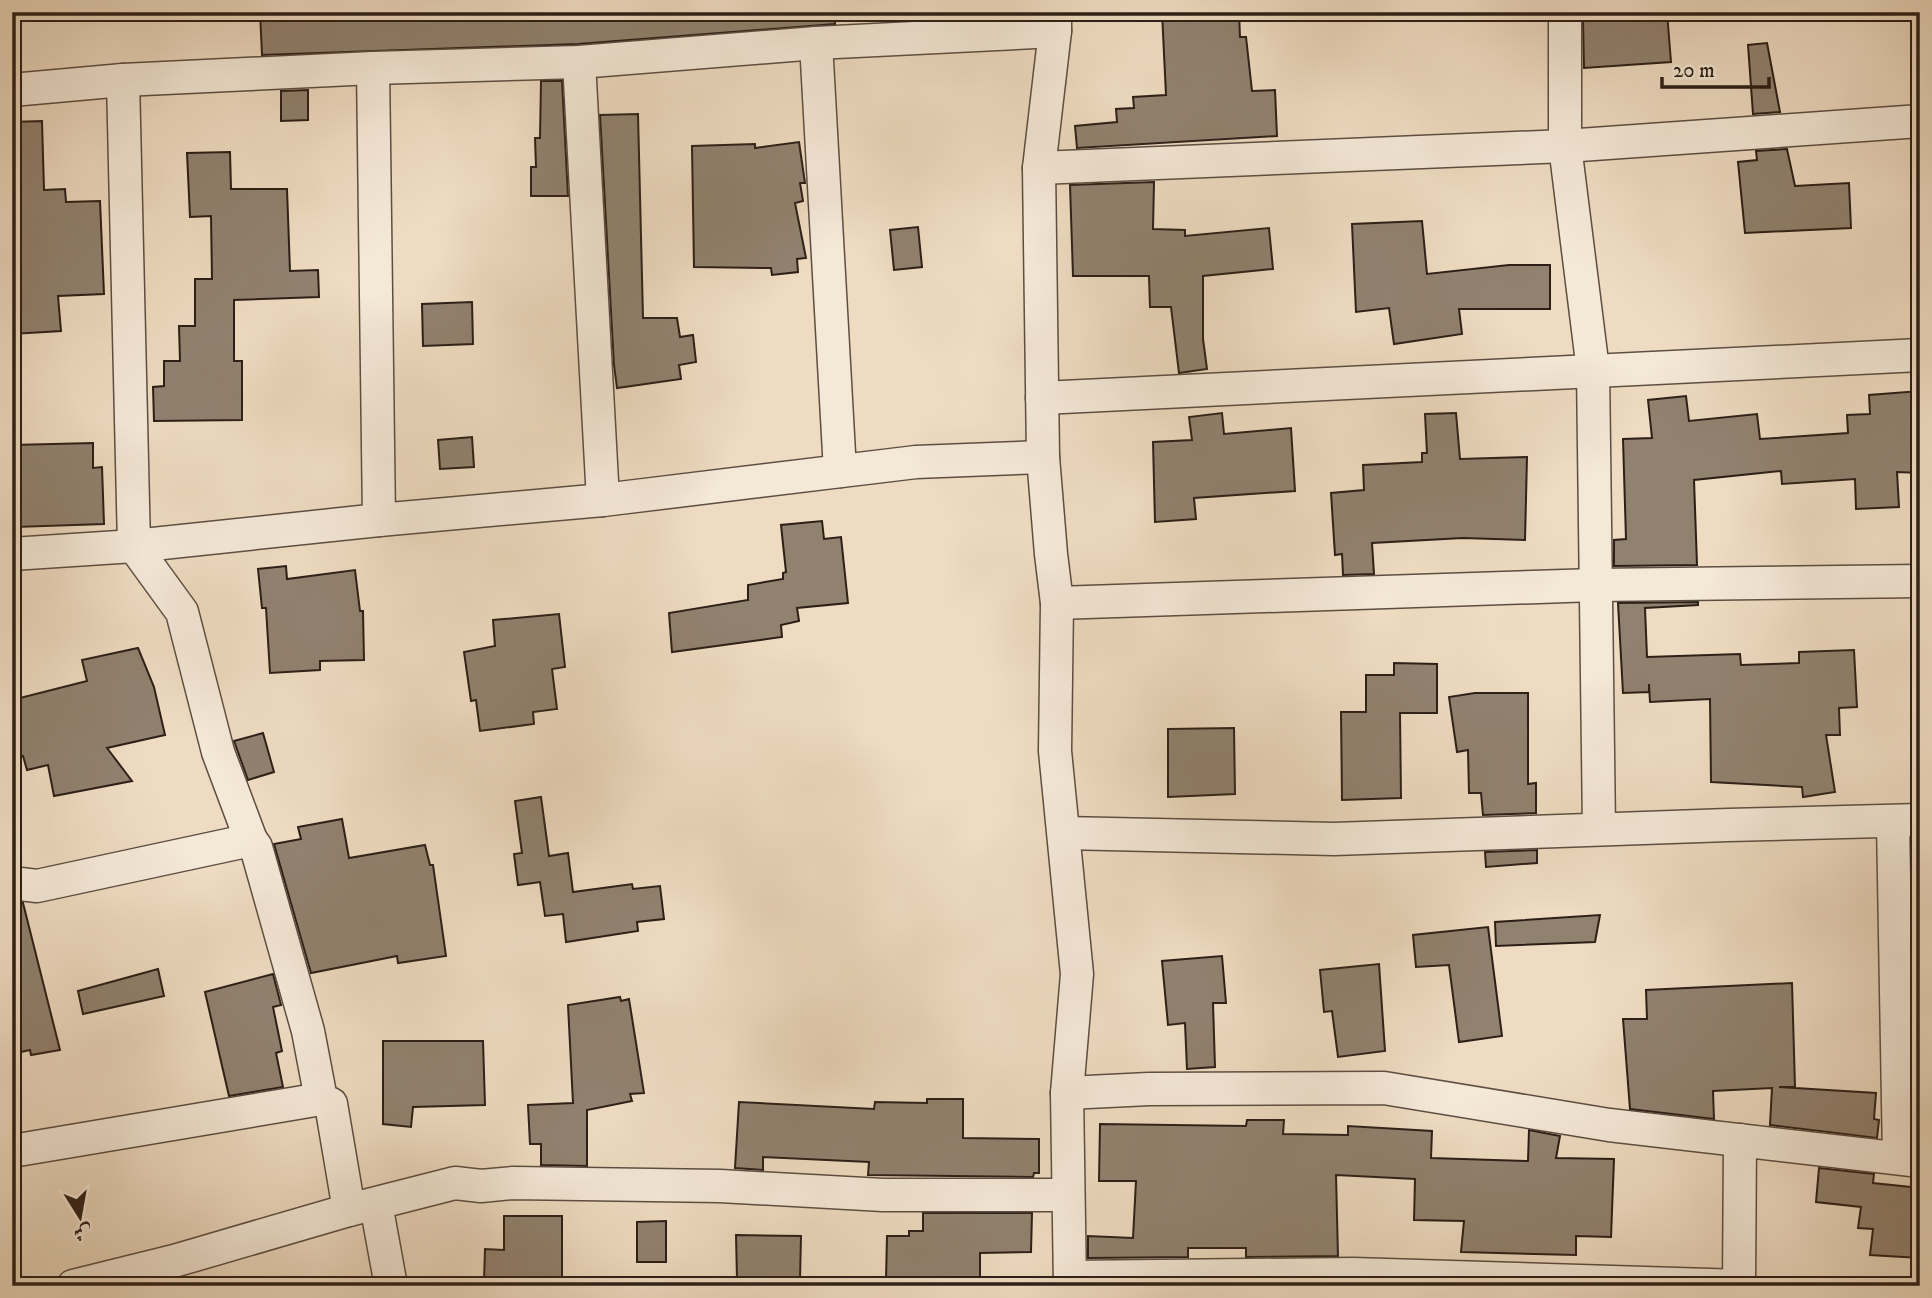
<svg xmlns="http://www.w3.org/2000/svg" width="1932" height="1298" viewBox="0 0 1932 1298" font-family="'IM FELL DW Pica',Amiri,serif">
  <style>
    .building { fill: #91816f; stroke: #2d1f17; stroke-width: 2 }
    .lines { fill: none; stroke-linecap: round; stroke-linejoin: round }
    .minor-casing { stroke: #5d4e42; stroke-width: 35 }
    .minor { stroke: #f4e8d7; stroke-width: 32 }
  </style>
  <rect width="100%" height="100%" fill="#eedbc1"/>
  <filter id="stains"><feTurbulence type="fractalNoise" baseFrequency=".00286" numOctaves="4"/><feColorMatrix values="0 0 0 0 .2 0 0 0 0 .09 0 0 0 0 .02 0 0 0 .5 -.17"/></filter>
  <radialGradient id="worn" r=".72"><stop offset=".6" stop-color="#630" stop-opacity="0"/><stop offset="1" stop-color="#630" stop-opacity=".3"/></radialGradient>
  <g class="building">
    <polygon points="260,12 835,12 835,24 578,44 262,55"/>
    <polygon points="1162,12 1239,12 1240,37 1246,37 1252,91 1275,90 1277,136 1077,148 1075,126 1117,122 1116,109 1134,108 1133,97 1166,95"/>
    <polygon points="1667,12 1671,62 1584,68 1583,20"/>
    <polygon points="1767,43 1780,112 1753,114 1748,45"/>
    <polygon points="541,81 562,81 568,196 531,196 531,167 536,167 535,138 540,138"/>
    <polygon points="308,90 308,120 281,121 281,91"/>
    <polygon points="638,114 643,318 677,318 680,337 693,335 696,362 679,365 681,379 617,388 614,365 600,115"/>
    <polygon points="42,121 44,190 65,189 66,202 100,201 104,294 58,296 61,331 12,334 12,122"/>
    <polygon points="799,142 805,183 800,183 803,201 795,203 806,258 797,259 798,272 772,275 771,268 694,267 692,146 755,144 755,148"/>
    <polygon points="1787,149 1795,186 1849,183 1851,228 1745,233 1738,162 1757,160 1756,151"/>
    <polygon points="230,152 231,189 287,189 290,271 318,270 319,297 234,300 234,361 242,361 242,420 154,421 153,387 164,386 164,361 180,361 179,326 195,326 195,279 212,279 211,216 190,217 187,153"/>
    <polygon points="1154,182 1153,229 1185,230 1185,236 1269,228 1273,269 1203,276 1203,339 1207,369 1179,373 1171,307 1150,307 1149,276 1073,276 1070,185"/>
    <polygon points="1422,221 1427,274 1509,265 1550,265 1550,309 1459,309 1462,334 1394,344 1389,308 1356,312 1352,224"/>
    <polygon points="918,227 922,267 894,270 890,230"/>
    <polygon points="472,302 473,344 423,346 422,304"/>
    <polygon points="1920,391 1920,473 1897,472 1899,507 1856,509 1855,479 1782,484 1781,471 1694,480 1697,565 1614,566 1614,540 1626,539 1623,439 1652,438 1648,400 1686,396 1689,421 1757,414 1760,439 1848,433 1847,415 1870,414 1869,395"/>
    <polygon points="1222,413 1224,434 1291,428 1295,491 1194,498 1196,519 1155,522 1153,442 1192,440 1189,417"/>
    <polygon points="1456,413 1460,459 1527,457 1525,540 1463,538 1372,543 1374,574 1343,575 1342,554 1335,555 1331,493 1364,490 1363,465 1422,462 1422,453 1427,453 1425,414"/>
    <polygon points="472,437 474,467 440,469 438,440"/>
    <polygon points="93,443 93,468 102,467 104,524 15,527 12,445"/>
    <polygon points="822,521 824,539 841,537 848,603 797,608 799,621 781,625 782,637 672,652 669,613 748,600 748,585 783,579 783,573 786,572 781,525"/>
    <polygon points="286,566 287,579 355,570 360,611 363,611 364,660 320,661 320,670 270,673 266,608 262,608 258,569"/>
    <polygon points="1698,602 1698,605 1645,608 1647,657 1740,654 1741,665 1799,663 1799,652 1854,650 1857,707 1839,708 1840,735 1826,735 1835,792 1803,797 1802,787 1711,782 1710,699 1650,702 1649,684 1649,692 1623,693 1618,603"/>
    <polygon points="559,614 565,667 552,669 557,709 533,712 534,724 480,731 476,700 471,701 464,652 495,646 493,620"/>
    <polygon points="138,648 154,687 165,735 107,748 132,781 54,796 48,765 27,770 23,756 12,758 12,700 87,681 82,660"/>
    <polygon points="1394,663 1437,664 1437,713 1400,713 1401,798 1342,800 1341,712 1366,712 1366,675 1394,675"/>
    <polygon points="1475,693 1528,693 1528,784 1536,783 1536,813 1483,815 1481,793 1469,793 1468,750 1457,752 1449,697"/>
    <polygon points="1234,728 1235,794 1168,797 1168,729"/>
    <polygon points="263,733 274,772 248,780 234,741"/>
    <polygon points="541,797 549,856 568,853 573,892 632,884 633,889 660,886 664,919 637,922 638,931 566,942 563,914 545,916 540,882 518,885 514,854 522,853 515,801"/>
    <polygon points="342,819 349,858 425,845 430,865 433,865 446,956 398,963 397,956 311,973 274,844 301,839 298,827"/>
    <polygon points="1537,850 1537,863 1486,867 1485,852"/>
    <polygon points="23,903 60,1050 31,1055 30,1050 12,1054 12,905"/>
    <polygon points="1600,915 1595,942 1496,946 1495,922"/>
    <polygon points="1488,927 1502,1036 1459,1042 1449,965 1416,967 1413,935"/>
    <polygon points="1222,956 1226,1003 1213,1003 1215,1067 1187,1069 1185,1023 1168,1025 1162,961"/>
    <polygon points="1379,964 1385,1051 1338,1057 1332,1011 1324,1012 1320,970"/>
    <polygon points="158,969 164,996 83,1014 78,991"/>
    <polygon points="273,974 281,1005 273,1007 282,1051 276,1053 283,1087 229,1096 205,992"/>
    <polygon points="1792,983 1795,1087 1779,1087 1876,1093 1874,1119 1879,1120 1877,1138 1770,1125 1772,1088 1713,1091 1714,1119 1630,1109 1623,1019 1647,1019 1646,990"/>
    <polygon points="620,997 621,1001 629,999 644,1093 630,1094 632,1101 587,1110 587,1166 541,1165 541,1144 530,1144 528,1105 573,1103 568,1005"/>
    <polygon points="383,1041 483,1041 485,1105 413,1107 411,1127 383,1124"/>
    <polygon points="927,1099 963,1099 963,1138 1039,1139 1039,1173 1034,1173 1033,1177 868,1175 869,1162 763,1157 763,1170 735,1168 739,1102 874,1109 875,1102 927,1103"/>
    <polygon points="1247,1120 1284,1120 1283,1134 1348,1135 1348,1126 1432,1131 1431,1158 1528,1161 1529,1130 1560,1136 1556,1158 1614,1159 1611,1237 1576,1236 1576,1255 1461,1252 1464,1221 1414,1220 1415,1179 1336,1175 1338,1256 1246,1257 1246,1248 1188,1248 1188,1257 1088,1258 1088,1236 1133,1238 1136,1181 1099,1181 1100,1124 1246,1126"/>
    <polygon points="1819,1168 1874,1174 1873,1183 1920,1188 1920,1258 1870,1255 1873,1229 1858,1228 1861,1207 1816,1202"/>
    <polygon points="923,1213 1032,1213 1031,1252 980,1253 980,1286 910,1286 910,1280 886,1280 887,1236 909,1236 909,1231 923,1231"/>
    <polygon points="504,1216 562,1216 562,1281 484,1281 485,1249 504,1250"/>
    <polygon points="666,1221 666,1262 637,1262 637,1222"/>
    <polygon points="736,1235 801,1236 800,1280 737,1279"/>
  </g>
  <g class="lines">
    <g class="minor-casing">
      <g id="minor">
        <polyline points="1055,12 1055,31 1039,168 1043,457 1051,554 1057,603 1055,751 1077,974 1067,1093 1070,1286"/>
        <polyline points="1565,12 1565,146 1593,370 1599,829"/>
        <polyline points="816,43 840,471"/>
        <polyline points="579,62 603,500"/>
        <polyline points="373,68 379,520"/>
        <polyline points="123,80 134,546 182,612 218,752 251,840"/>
        <polyline points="12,90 123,80 373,68 579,62 816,43 1055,31"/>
        <polyline points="1039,168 1565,146 1920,121"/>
        <polyline points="1042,398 1920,355"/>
        <polyline points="12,554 134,546 379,520 603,500 916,462 1043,457"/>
        <polyline points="1057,603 1595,585 1920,581"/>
        <polyline points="1893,822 1899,1158"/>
        <polyline points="1064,833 1334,839 1728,825 1920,820"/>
        <polyline points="12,883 37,886 251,840 256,847 308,1031 321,1099 331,1104 349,1210"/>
        <polyline points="1067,1093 1149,1089 1384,1088 1609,1125 1920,1161"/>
        <polyline points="12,1151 321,1099"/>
        <polyline points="376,1204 391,1286"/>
        <polyline points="1070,1277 1353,1274 1742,1286"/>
        <polyline points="73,1286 174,1261 349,1210 455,1183 481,1186 513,1183 720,1186 883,1195 1068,1195"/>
        <polyline points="1739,1286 1740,1140"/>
      </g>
    </g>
    <use href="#minor" class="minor"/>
  </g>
  <rect width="1932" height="1298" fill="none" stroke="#eedbc1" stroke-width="42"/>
  <rect x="14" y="14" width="1904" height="1270" fill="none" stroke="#2d1f17" stroke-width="3.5"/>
  <rect x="21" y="21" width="1890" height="1256" fill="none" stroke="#2d1f17" stroke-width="2"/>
  <g transform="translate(80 1217) rotate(169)" stroke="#f4e8d7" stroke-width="5" paint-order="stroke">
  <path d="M0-5L12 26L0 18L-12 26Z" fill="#2d1f17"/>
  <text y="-10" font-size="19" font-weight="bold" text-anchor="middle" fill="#2d1f17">ش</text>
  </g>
  <path d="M1662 77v10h107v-10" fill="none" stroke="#2d1f17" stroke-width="3.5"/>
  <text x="1673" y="77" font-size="21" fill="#2d1f17" stroke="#f4e8d7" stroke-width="5" paint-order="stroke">20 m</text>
  <rect width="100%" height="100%" filter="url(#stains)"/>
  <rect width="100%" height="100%" fill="url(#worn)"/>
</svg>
